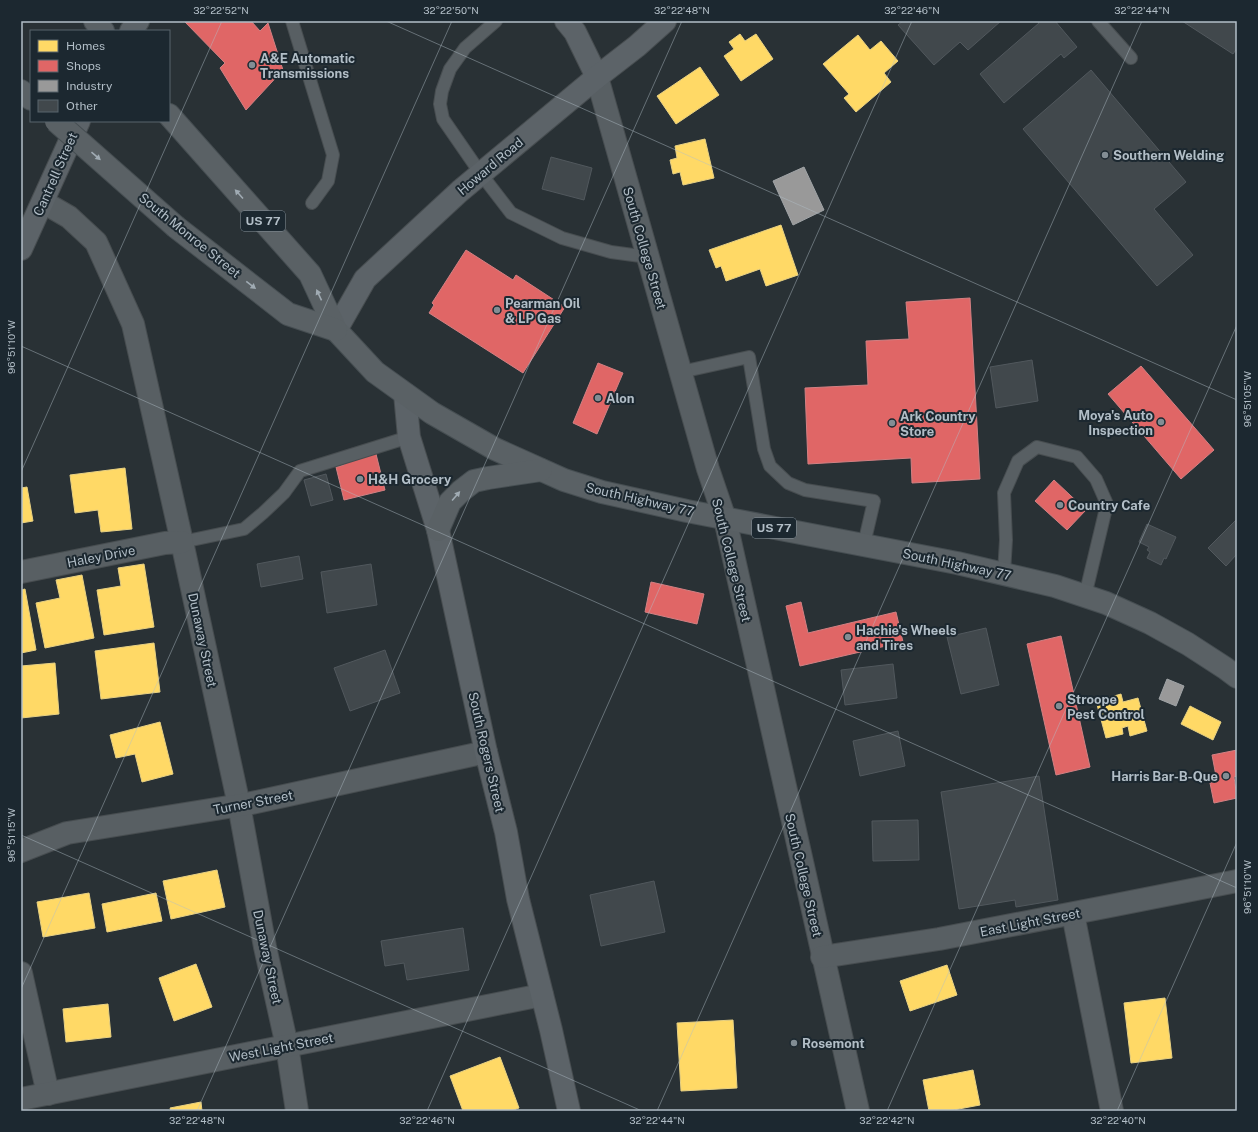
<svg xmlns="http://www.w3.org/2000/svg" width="1258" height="1132" viewBox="0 0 1258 1132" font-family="'Public Sans',sans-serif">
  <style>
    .homes { fill: #ffd966; stroke: #e8d183 }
    .shops { fill: #e06666; stroke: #d28083 }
    .industry { fill: #999; stroke: #a0a4a7 }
    .building { fill: #41484c; stroke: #51585d }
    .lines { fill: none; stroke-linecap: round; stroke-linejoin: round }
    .lane-casing { stroke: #474d50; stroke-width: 14 }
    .street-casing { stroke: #474d50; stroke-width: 24 }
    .secondary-casing { stroke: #474d50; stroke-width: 24 }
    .primary-casing { stroke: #464e52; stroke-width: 24 }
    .lane { stroke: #585f63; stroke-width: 12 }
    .street { stroke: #585f63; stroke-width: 22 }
    .secondary { stroke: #5c6368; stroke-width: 22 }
    .primary { stroke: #5a6165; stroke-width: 22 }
    .primary-bridge-casing { stroke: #464e52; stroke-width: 24; stroke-linecap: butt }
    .primary-bridge { stroke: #5a6165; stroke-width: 22 }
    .oneway { fill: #a0abb3 }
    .ticks { fill: none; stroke: #b2bec7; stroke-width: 1; stroke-opacity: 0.45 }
    .poi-dot { fill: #828d94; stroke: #1c2830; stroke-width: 1.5 }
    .labels { text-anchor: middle; stroke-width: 4; stroke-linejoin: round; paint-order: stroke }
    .shield { fill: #1c2830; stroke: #85919a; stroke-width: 1 }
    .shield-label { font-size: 12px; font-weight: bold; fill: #b2bec7 }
    .poi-label { font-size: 13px; font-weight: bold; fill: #b2bec7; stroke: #1c2830; text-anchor: start }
    .street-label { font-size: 13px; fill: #b2bec7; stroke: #1c2830 }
    .neatline { fill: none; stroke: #b2bec7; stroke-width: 1.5 }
    .ticks-label { font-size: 10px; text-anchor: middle; fill: #b2bec7 }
  </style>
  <rect width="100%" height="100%" fill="#293135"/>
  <g class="homes">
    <polygon points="740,34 745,41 756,34 773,59 741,81 724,56 734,49 729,42"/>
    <polygon points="858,35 870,50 881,41 898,61 884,73 891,82 856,112 844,98 849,94 823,64"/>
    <polygon points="700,67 719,95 676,124 657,96"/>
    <polygon points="705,139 714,178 683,185 680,172 673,174 670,160 677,158 675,146"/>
    <polygon points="781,225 798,275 766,286 760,269 726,281 721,266 716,268 709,250"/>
    <polygon points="125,468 132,529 101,532 98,510 75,513 70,475"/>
    <polygon points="27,487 33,521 21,523 21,488"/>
    <polygon points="144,564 154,627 104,635 97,590 121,586 118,568"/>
    <polygon points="82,575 94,638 45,648 36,603 60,598 56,580"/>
    <polygon points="25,589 36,650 21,653 21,590"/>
    <polygon points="154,643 160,692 101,699 95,651"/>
    <polygon points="55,663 59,714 21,718 21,666"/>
    <polygon points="1121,694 1123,702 1138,698 1147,731 1130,736 1128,726 1122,728 1123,734 1106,738 1096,701"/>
    <polygon points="1190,706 1221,722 1213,740 1181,724"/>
    <polygon points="160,722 173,774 142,782 135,754 116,758 110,735"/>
    <polygon points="217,870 225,907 171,919 163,881"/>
    <polygon points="89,893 95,928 43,937 37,902"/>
    <polygon points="156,893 162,921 107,932 102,904"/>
    <polygon points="196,964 212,1007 174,1021 159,978"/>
    <polygon points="947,965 957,995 910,1011 900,981"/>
    <polygon points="1165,998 1172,1058 1131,1063 1124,1003"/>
    <polygon points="108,1004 111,1037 66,1042 63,1009"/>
    <polygon points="733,1020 737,1088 681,1091 677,1023"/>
    <polygon points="500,1057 519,1108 511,1111 463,1111 450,1076"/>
    <polygon points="973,1070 980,1105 948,1111 929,1111 923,1080"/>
    <polygon points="201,1102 202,1111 171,1111 170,1108"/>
  </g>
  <g class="shops">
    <polygon points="184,21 251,21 260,31 268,23 283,70 246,110 220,68 225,63"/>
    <polygon points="466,250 513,280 516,275 565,307 523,373 429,313 434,305 432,303"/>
    <polygon points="970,298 980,479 912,483 911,458 808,464 805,388 868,385 866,341 909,339 906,302"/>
    <polygon points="598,363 623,373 597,434 573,423"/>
    <polygon points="1141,366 1214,450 1181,479 1108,394"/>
    <polygon points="376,454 385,490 344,500 336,467 344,465 343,462"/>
    <polygon points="1054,480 1086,510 1067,530 1035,501"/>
    <polygon points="651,582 704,594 697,624 645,612"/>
    <polygon points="801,602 808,633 896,612 903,642 800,666 786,606"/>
    <polygon points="1061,636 1090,767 1056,775 1027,644"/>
    <polygon points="1237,750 1237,776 1234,777 1237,798 1214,803 1210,783 1217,781 1212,755"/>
  </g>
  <g class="industry">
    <polygon points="804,167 824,210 793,225 773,181"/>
    <polygon points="1167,679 1184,686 1176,706 1159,699"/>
  </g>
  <g class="building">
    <polygon points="903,21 1001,21 968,50 960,42 934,65 898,25"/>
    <polygon points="1037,21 1055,21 1077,47 1064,58 1061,54 1004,103 980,74 1039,23"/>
    <polygon points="1182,21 1237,21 1237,48 1233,54"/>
    <polygon points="1091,70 1186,182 1154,209 1193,255 1157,286 1023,129"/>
    <polygon points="551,157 592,168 584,200 542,189"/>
    <polygon points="1032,360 1038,401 996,408 990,367"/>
    <polygon points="326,474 333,500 311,506 304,480"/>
    <polygon points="1237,519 1237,554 1226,566 1208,548"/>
    <polygon points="1147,524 1176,537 1166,559 1164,558 1161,565 1147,558 1150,552 1147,550 1149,547 1139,542"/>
    <polygon points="299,556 303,579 261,587 257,564"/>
    <polygon points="371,564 377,605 327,613 321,572"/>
    <polygon points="986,628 999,685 961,694 947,637"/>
    <polygon points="385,650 400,693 350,711 334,668"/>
    <polygon points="893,664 897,698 845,705 841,670"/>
    <polygon points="898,731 905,766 860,776 853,741"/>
    <polygon points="1039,776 1058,900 1016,907 1015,900 959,909 941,792"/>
    <polygon points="918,820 919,860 873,861 872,821"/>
    <polygon points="654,881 665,932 601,946 590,895"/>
    <polygon points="463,928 469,970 407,980 404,963 385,966 381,941"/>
  </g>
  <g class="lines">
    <g class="lane-casing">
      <g id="lane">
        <polyline points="292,21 333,155 328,181 312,203"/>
        <polyline points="496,21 465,48 450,69 442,91 440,104 443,119 481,174 511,213 562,238 611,252 648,257"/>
        <polyline points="1098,21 1131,58"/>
        <polyline points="681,372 749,357 764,449 770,466 788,483 805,490 874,501 864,544"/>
        <polyline points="182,542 244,529 263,513 284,493 300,471 409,437"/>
        <polyline points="1004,573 1006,540 1004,493 1018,461 1037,447 1077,457 1096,479 1107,504 1085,596"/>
      </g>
    </g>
    <g class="street-casing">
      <g id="street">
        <polyline points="597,77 708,469 725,519 858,1111"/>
        <polyline points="43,202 69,217 96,242 133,324 182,542 239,805 265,947 287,1046 297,1111"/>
        <polyline points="21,572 165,543 182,542"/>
        <polyline points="21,851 67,833 247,804 486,752"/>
        <polyline points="1073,914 1112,1111"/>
        <polyline points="822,957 939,939 1105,907 1237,881"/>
        <polyline points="21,973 48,1094"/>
        <polyline points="21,1099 542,995"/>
      </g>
    </g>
    <g class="secondary-casing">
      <g id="secondary">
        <polyline points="566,21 575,32 597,77"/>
        <polyline points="131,31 138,21"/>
        <polyline points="21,249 79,121"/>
        <polyline points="336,330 365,279 460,191 597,77 637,46 665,21"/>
        <polyline points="405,394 409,437 438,530 486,752 506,832 518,899 551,1030 569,1111"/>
      </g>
    </g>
    <g class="primary-casing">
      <g id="primary">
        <polyline points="95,21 103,31"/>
        <polyline points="21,91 31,99"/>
        <polyline points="169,115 310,274 336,330 375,372 432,413 495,449 564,480 602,492 687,511 957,563 1055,586 1106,603 1150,623 1188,644 1225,668 1237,677"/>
        <polyline points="176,227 288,314 336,330"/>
        <polyline points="438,530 450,502 461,491 474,481 488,478 541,470"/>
      </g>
    </g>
    <use href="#lane" class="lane"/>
    <use href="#street" class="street"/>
    <use href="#secondary" class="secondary"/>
    <use href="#primary" class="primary"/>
    <g class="primary-bridge-casing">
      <polyline id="primary-bridge" points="56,121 176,227"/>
    </g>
    <use href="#primary-bridge" class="primary-bridge"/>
  </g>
  <defs><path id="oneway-solid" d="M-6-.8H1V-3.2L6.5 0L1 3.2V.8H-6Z"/></defs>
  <g class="oneway">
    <use href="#oneway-solid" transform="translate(96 156) rotate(41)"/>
    <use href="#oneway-solid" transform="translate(239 194) rotate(-132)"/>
    <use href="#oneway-solid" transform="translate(251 285) rotate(38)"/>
    <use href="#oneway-solid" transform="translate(319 295) rotate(-115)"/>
    <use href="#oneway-solid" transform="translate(456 496) rotate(-49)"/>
  </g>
  <path class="ticks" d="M 386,21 L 1237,400M 21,346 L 1237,888M 21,472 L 222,21M 21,835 L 642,1111M 21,989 L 452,21M 197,1111 L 682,21M 427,1111 L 912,21M 657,1111 L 1142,21M 887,1111 L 1237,325M 1117,1111 L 1237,842"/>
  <g class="poi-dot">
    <circle cx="252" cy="65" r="4"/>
    <circle cx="1105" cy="155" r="4"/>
    <circle cx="497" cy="310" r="4"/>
    <circle cx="598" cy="398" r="4"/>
    <circle cx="1161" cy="422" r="4"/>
    <circle cx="892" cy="423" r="4"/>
    <circle cx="360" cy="479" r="4"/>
    <circle cx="1060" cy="505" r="4"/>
    <circle cx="848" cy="637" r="4"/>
    <circle cx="1059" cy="706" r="4"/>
    <circle cx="1226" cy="776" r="4"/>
    <circle cx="794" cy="1043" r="4"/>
  </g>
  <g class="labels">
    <g class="shield">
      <rect x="241" y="211" width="44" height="20" rx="3"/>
      <rect x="752" y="518" width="44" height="20" rx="3"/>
    </g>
    <g class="shield-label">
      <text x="263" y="225">US 77</text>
      <text x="774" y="532">US 77</text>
    </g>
    <g class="poi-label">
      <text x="260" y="63">A&amp;E Automatic<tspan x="260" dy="15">Transmissions</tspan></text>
      <text x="1113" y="160">Southern Welding</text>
      <text x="505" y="308">Pearman Oil<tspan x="505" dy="15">&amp; LP Gas</tspan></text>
      <text x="606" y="403">Alon</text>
      <text x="1153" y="420" text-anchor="end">Moya's Auto<tspan x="1153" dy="15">Inspection</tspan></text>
      <text x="900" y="421">Ark Country<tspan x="900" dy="15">Store</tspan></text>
      <text x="368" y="484">H&amp;H Grocery</text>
      <text x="1068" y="510">Country Cafe</text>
      <text x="856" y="635">Hachie's Wheels<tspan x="856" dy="15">and Tires</tspan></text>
      <text x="1067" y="704">Stroope<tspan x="1067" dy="15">Pest Control</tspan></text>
      <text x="1218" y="781" text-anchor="end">Harris Bar-B-Que</text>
      <text x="802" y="1048">Rosemont</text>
    </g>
    <g class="street-label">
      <text transform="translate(490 166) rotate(-40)" y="5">Howard Road</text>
      <text transform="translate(55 174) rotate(-66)" y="5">Cantrell Street</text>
      <text transform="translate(190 235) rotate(39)" y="5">South Monroe Street</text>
      <text transform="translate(645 248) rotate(74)" y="5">South College Street</text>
      <text transform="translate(640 499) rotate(13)" y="5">South Highway 77</text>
      <text transform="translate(101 556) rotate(-11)" y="5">Haley Drive</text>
      <text transform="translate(732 560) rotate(76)" y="5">South College Street</text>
      <text transform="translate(957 564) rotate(12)" y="5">South Highway 77</text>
      <text transform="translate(203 640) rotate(78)" y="5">Dunaway Street</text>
      <text transform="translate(487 752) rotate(77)" y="5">South Rogers Street</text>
      <text transform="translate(253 802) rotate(-11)" y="5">Turner Street</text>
      <text transform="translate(804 875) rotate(77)" y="5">South College Street</text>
      <text transform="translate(1030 922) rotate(-11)" y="5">East Light Street</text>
      <text transform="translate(268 957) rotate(78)" y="5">Dunaway Street</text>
      <text transform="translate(281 1047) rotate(-11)" y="5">West Light Street</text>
    </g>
  </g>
  <rect width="1258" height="1132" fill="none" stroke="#1c2830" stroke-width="44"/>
  <rect x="30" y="30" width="140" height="92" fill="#1c2830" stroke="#58646c"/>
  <rect x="38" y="40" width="20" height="12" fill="#ffd966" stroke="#58646c"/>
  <text x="66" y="50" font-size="12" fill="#b2bec7">Homes</text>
  <rect x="38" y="60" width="20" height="12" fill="#e06666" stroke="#58646c"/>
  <text x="66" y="70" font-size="12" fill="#b2bec7">Shops</text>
  <rect x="38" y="80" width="20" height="12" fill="#999999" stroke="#58646c"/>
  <text x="66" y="90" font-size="12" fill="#b2bec7">Industry</text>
  <rect x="38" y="100" width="20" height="12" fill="#41484c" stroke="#58646c"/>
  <text x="66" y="110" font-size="12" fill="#b2bec7">Other</text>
  <rect x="22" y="22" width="1214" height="1088" class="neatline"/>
  <g class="ticks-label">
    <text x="221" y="14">32°22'52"N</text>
    <text x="451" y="14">32°22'50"N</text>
    <text x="682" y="14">32°22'48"N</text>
    <text x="912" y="14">32°22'46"N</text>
    <text x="1142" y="14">32°22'44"N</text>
    <text transform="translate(11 347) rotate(-90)" y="4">96°51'10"W</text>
    <text transform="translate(1247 399) rotate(-90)" y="4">96°51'05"W</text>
    <text transform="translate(11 835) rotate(-90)" y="4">96°51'15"W</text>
    <text transform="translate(1247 887) rotate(-90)" y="4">96°51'10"W</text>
    <text x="197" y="1124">32°22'48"N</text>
    <text x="427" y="1124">32°22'46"N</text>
    <text x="657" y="1124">32°22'44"N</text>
    <text x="887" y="1124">32°22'42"N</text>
    <text x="1118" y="1124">32°22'40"N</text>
  </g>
</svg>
